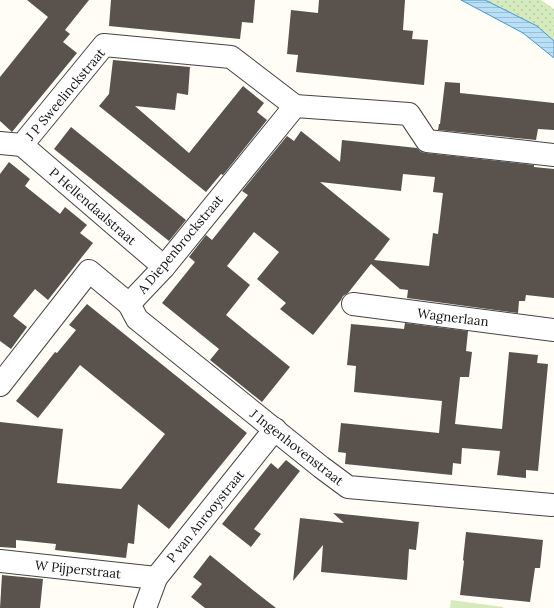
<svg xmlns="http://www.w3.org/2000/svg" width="554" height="608" viewBox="0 0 554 608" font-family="Lora,serif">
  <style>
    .grass { fill: url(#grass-dots) }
    .park { fill: #d5ebbd }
    .water { fill: url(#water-rules); stroke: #3f96cf }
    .building { fill: #5a524d; fill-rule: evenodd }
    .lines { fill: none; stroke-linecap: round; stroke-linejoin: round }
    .minor-casing { stroke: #444; stroke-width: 24 }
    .minor { stroke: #fff; stroke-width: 22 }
    .labels { text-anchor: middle; stroke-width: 4; stroke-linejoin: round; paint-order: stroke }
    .street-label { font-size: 13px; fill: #111; stroke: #fff }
  </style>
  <defs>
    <pattern id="grass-dots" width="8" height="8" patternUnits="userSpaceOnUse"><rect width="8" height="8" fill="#d5ebbd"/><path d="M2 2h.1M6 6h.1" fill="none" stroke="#b6c8a1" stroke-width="1.8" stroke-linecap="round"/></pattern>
    <pattern id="water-rules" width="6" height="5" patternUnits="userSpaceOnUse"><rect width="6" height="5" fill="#b9e0f7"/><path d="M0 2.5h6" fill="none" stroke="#9ebfd3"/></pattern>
  </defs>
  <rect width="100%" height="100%" fill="#fffdf5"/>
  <polygon class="grass" points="485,0 541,0 554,9 554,41 537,26"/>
  <polygon class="park" points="451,600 503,607 503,608 450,608"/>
  <polygon class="water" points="461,0 485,0 537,26 554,41 554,58 523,33"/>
  <g class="building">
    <polygon points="27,0 89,0 65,30 70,34 63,42 77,53 12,132 0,121 0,77 48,17"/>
    <polygon points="111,0 255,0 253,23 242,22 240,39 109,26"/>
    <polygon points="319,0 405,0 403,30 413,31 412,39 428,40 424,85 296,72 298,55 287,54 291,10 318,13"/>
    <polygon points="113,60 190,67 188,95 177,93 175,110 135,106 189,153 243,86 264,103 257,112 267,120 223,175 221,174 206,192 99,106 109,94"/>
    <polygon points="445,82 460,83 460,93 554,103 554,130 538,129 536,140 438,130 439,124 440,124"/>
    <polygon points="71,127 186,220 169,241 54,149"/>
    <path d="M 301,131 L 340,162 L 342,140 L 417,148 L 421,152 L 426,153 L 534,165 L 534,167 L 554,169 L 554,298 L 526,295 L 525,301 L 519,301 L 518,313 L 407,298 L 408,290 L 400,289 L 371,264 L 348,293 L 343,296 L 341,300 L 313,335 L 280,309 L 286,303 L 257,279 L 279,252 L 254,232 L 227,266 L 250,285 L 226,315 L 290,367 L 262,402 L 210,360 L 219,349 L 162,303 L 195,262 L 189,257 L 206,235 L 212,240 L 248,195 L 242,191 L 287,136 L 294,141 ZM 403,174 L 435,177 L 433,192 L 443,193 L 438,234 L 433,233 L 429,266 L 374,260 L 390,239 L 320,182 L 401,191 Z"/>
    <polygon points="9,162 30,179 25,186 60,214 65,207 87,225 80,233 93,243 48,300 35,289 13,316 27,327 11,349 0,341 0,174"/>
    <polygon points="87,304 247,433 169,529 138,504 134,544 128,543 126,558 55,550 56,544 16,540 16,548 0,547 0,422 63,429 57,483 121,489 165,434 80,365 38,418 16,401 55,352 57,353 76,330 69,325"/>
    <polygon points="405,323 468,331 466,351 472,352 469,377 460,377 455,424 502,429 509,352 538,355 537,363 548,364 538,471 526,470 526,478 497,475 500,451 462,448 461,464 453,463 452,475 345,464 346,453 338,452 341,423 439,433 442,401 354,392 356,366 347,365 351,324 404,329"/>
    <polygon points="286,460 300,471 254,529 261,534 251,547 222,524 271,463 278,469"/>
    <polygon points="333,513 419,522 416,550 409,549 407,580 321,572 323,545 293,581 300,518 344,523"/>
    <polygon points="466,532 543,540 540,568 535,568 530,602 460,595 464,561 463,560"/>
    <polygon points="210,555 258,594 276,608 205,608 191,597 202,584 193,577"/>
    <polygon points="2,575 43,579 40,608 0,608"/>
  </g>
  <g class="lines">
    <g class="minor-casing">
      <g id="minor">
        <polyline points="0,143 22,145 104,45 231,57 295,106 409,114 427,141 554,155"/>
        <polyline points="22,145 164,267"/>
        <polyline points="129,304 137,319 321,467 348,487 552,505"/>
        <polyline points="353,304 554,330"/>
        <polyline points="0,385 89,271 129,304 164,267 295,106"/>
        <polyline points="0,561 156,578"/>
        <polyline points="145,608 156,578 275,429"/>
      </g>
    </g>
    <use href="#minor" class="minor"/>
  </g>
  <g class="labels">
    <g class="street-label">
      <text transform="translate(65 94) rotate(-50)" y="5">J P Sweelinckstraat</text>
      <text transform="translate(93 206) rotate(41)" y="5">P Hellendaalstraat</text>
      <text transform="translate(180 244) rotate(-50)" y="5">A Diepenbrockstraat</text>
      <text transform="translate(453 317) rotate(7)" y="5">Wagnerlaan</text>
      <text transform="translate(297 447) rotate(38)" y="5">J Ingenhovenstraat</text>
      <text transform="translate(205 516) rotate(-51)" y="5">P van Anrooystraat</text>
      <text transform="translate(78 569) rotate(6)" y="5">W Pijperstraat</text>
    </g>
  </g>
</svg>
